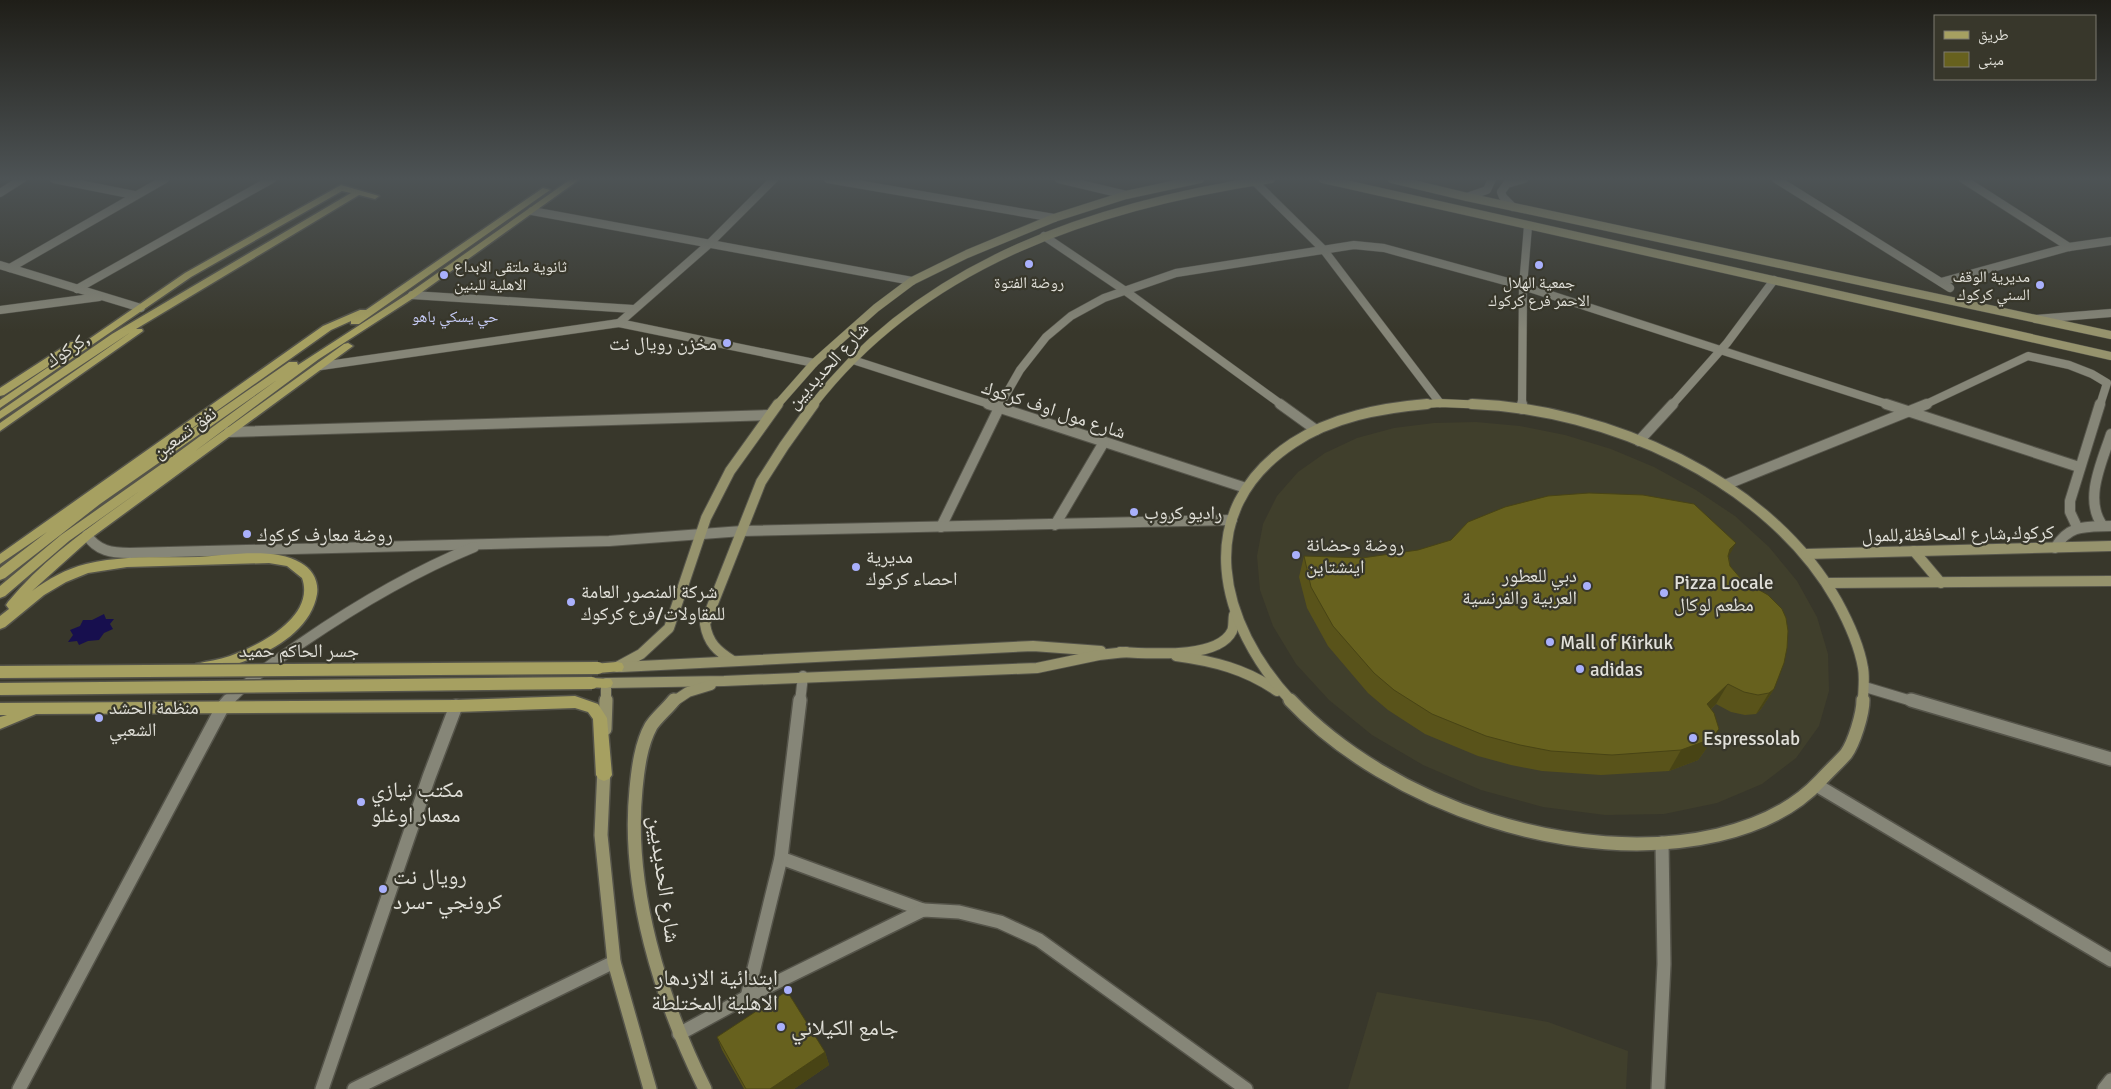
<svg xmlns="http://www.w3.org/2000/svg" width="2111" height="1089" viewBox="0 0 2111 1089" font-family="Signika,'Noto Naskh Arabic',sans-serif">
  <style>
    .built { fill: #403f2c }
    .water { fill: #170f4e }
    .lines { fill: none; stroke-linecap: round; stroke-linejoin: round }
    .street-far2-casing { stroke: #55544a; stroke-width: 9 }
    .street-far1-casing { stroke: #55544a; stroke-width: 12 }
    .street-casing { stroke: #55544a; stroke-width: 16 }
    .secondary-far2-casing { stroke: #55544a; stroke-width: 9 }
    .secondary-far1-casing { stroke: #55544a; stroke-width: 12 }
    .secondary-casing { stroke: #55544a; stroke-width: 16 }
    .primary-casing { stroke: #55544a; stroke-width: 3 }
    .street-far2 { stroke: #868678; stroke-width: 8 }
    .street-far1 { stroke: #868678; stroke-width: 10 }
    .street { stroke: #868678; stroke-width: 13 }
    .secondary-far2 { stroke: #96936d; stroke-width: 8 }
    .secondary-far1 { stroke: #96936d; stroke-width: 10 }
    .secondary { stroke: #96936d; stroke-width: 13 }
    .primary { fill: #a6a061; fill-rule: evenodd }
    .primary-bridge-casing { stroke: #55544a; stroke-width: 15; stroke-linecap: butt }
    .primary-bridge { stroke: #a6a061; stroke-width: 12 }
    .wall { fill: #59531a }
    .shaded-wall { fill: #484415 }
    .building { fill: #67611e; stroke: #484415 }
    .poi-dot { fill: #a9b0fc; stroke: #38372b; stroke-width: 2 }
    .labels { text-anchor: middle; stroke-width: 4.5; stroke-linejoin: round; paint-order: stroke }
    .far-poi-label { font-size: 16px; fill: #e1e0d9; stroke: #38372b }
    .far-neighbourhood-label { font-size: 16px; fill: #c8cdf8; stroke: #38372b }
    .poi-label { font-size: 19px; fill: #e1e0d9; stroke: #38372b; text-anchor: start }
    .street-label { font-size: 19px; fill: #e1e0d9; stroke: #38372b }
    .near-poi-label { font-size: 22px; fill: #e1e0d9; stroke: #38372b; text-anchor: start }
    .near-street-label { font-size: 22px; fill: #e1e0d9; stroke: #38372b }
  </style>
  <rect width="100%" height="100%" fill="#38372b"/>
  <g class="built">
    <polygon points="1476,422 1520,426 1565,435 1611,449 1654,467 1696,490 1735,516 1769,547 1797,581 1817,617 1828,654 1829,691 1819,726 1796,758 1762,784 1717,803 1664,814 1605,815 1543,807 1481,790 1423,765 1372,735 1329,700 1296,664 1273,626 1260,590 1257,556 1263,524 1277,496 1298,472 1325,453 1357,438 1394,428 1434,423"/>
    <polygon points="1377,992 1548,1022 1628,1051 1626,1089 1348,1089"/>
  </g>
  <polygon class="water" points="104,614 106,619 114,619 110,624 113,629 104,633 99,640 88,641 79,645 77,641 68,642 73,635 70,630 80,626 83,620 92,620"/>
  <g class="lines">
    <g class="street-far2-casing">
      <g id="street-far2">
        <polyline points="54,179 134,195"/>
        <polyline points="828,179 1054,218"/>
        <polyline points="1059,179 1126,195"/>
        <polyline points="1776,179 1950,288"/>
        <polyline points="1963,179 2069,247"/>
        <polyline points="1254,181 1323,249 1440,403"/>
        <polyline points="0,193 22,179"/>
        <polyline points="1467,197 1487,190 1492,179"/>
        <polyline points="1513,207 1503,197 1501,192 1507,184 1524,179"/>
        <polyline points="532,211 912,281"/>
        <polyline points="1044,236 1124,290 1282,405"/>
        <polyline points="0,265 141,308"/>
        <polyline points="10,268 165,179"/>
        <polyline points="1941,282 2069,247 2111,241"/>
        <polyline points="77,289 272,179"/>
        <polyline points="412,295 633,309"/>
        <polyline points="0,310 99,297"/>
        <polyline points="2036,319 2111,313"/>
        <polyline points="619,323 814,363"/>
        <polyline points="853,360 992,405"/>
        <polyline points="321,366 619,323 708,245 774,179"/>
        <polyline points="1000,405 1020,370 1046,337 1071,316 1104,298 1176,273 1354,245 1384,248 1523,286 1890,405"/>
        <polyline points="1522,405 1523,286 1528,226"/>
        <polyline points="1672,405 1727,343 1774,280"/>
        <polyline points="1924,405 2028,356 2069,365 2092,374 2107,383 2100,405"/>
      </g>
    </g>
    <g class="street-far1-casing">
      <g id="street-far1">
        <polyline points="988,404 1246,488"/>
        <polyline points="1280,404 1316,430"/>
        <polyline points="1886,404 2079,467"/>
        <polyline points="1522,409 1522,404"/>
        <polyline points="229,432 769,415"/>
        <polyline points="1639,441 1673,404"/>
        <polyline points="1725,485 1927,404"/>
        <polyline points="1055,525 1104,442"/>
        <path d="M 2103,526 C 2083,500 2102,462 2111,434"/>
        <polyline points="941,527 1001,404"/>
        <polyline points="2077,527 2070,512 2070,501 2100,404"/>
        <path d="M 87,535 C 97,551 112,553 130,553 L 609,541 L 742,531 L 1232,520"/>
        <path d="M 2055,548 C 2069,524 2086,527 2111,526"/>
        <polyline points="1865,687 1915,702"/>
        <path d="M 228,702 C 250,678 277,660 303,642 C 357,605 413,572 474,547"/>
        <polyline points="800,702 803,676"/>
      </g>
    </g>
    <g class="street-casing">
      <g id="street">
        <polyline points="1911,700 2111,759"/>
        <polyline points="1818,786 2111,960"/>
        <polyline points="781,858 923,910"/>
        <polyline points="747,997 781,858 800,700"/>
        <polyline points="679,1034 747,997 923,910 959,912 1000,922 1039,940 1246,1089"/>
        <polyline points="19,1089 222,708 229,700"/>
        <polyline points="322,1089 429,777 456,706"/>
        <polyline points="354,1089 614,962"/>
        <polyline points="1658,1089 1664,964 1662,843"/>
        <polyline points="2104,1089 2111,1080"/>
      </g>
    </g>
    <g class="secondary-far2-casing">
      <g id="secondary-far2">
        <polyline points="1323,179 2111,356"/>
        <polyline points="1392,179 1467,197 2111,335"/>
        <polyline points="777,405 814,363 876,308 912,281 967,254 1054,218 1126,195 1200,179"/>
        <path d="M 813,405 C 924,261 1098,205 1271,179"/>
        <polyline points="1413,405 1440,403 1487,405"/>
      </g>
    </g>
    <g class="secondary-far1-casing">
      <g id="secondary-far1">
        <path d="M 1472,404 C 1607,409 1768,479 1837,601 C 1848,621 1859,644 1863,668 C 1865,678 1863,691 1863,702"/>
        <polyline points="1914,551 1941,583"/>
        <polyline points="1806,554 2111,546"/>
        <polyline points="1829,583 2111,581"/>
        <path d="M 1120,652 C 1147,653 1218,660 1232,631 C 1234,627 1233,620 1234,615"/>
        <path d="M 1176,656 C 1213,661 1246,669 1277,691"/>
        <path d="M 733,661 C 717,651 708,643 705,624 L 761,482 L 784,446 L 814,404"/>
        <polyline points="617,667 641,654 669,628 706,518 730,471 778,404"/>
        <polyline points="621,667 1033,646 1101,651"/>
        <polyline points="606,702 606,683 724,681 1037,668 1099,655 1126,652"/>
        <polyline points="673,702 688,692 711,685"/>
        <path d="M 1292,702 C 1219,624 1190,511 1293,443 C 1332,417 1381,408 1427,404"/>
      </g>
    </g>
    <g class="secondary-casing">
      <g id="secondary">
        <path d="M 674,700 C 667,709 657,717 651,726 C 641,744 638,768 636,789 C 626,889 661,1000 705,1089"/>
        <path d="M 1290,700 C 1390,806 1576,868 1718,835 C 1756,826 1792,811 1820,781 C 1828,772 1838,763 1846,754 C 1854,743 1863,714 1863,700"/>
        <polyline points="605,729 606,700"/>
        <polyline points="604,768 601,835 614,962 650,1089"/>
      </g>
    </g>
    <g class="primary-casing">
      <g id="primary">
        <path d="M 571,179 L 580,179 L 415,297 L 319,359 L 194,452 L 344,344 L 348,343 L 353,346 L 91,538 L 32,591 C 48,579 66,569 86,564 C 123,555 161,558 199,557 C 229,555 275,547 301,563 C 312,569 319,581 317,594 C 309,642 242,666 201,673 L 196,672 L 194,668 L 196,664 C 207,661 219,660 230,656 C 258,646 316,617 302,578 L 287,566 L 269,563 L 127,567 L 88,573 L 66,582 L 44,595 L 5,627 L 0,629 L 0,616 L 9,609 L 6,605 L 8,602 C 45,557 94,524 141,490 L 69,541 L 5,596 L 0,598 L 0,586 L 61,535 L 173,456 L 277,380 L 100,504 L 5,578 L 0,580 L 0,568 L 47,532 L 0,564 L 0,554 L 323,326 L 360,310 L 366,310 L 543,188 L 550,190 L 359,324 L 351,324 L 351,321 L 331,330 L 153,456 L 289,362 L 297,362 L 298,365 L 409,293 Z"/>
        <polygon points="341,185 379,196 375,199 359,195 136,329 142,329 143,331 0,431 0,423 131,332 0,419 0,411 112,334 351,193 342,191 191,277 0,408 0,400 72,351 4,395 0,396 0,388 71,342 79,342 79,346 185,273"/>
        <polygon points="617,662 622,663 624,667 622,671 598,673 593,672 591,668 593,664"/>
        <polygon points="592,678 611,679 613,683 611,687 606,688 587,687 585,683 587,679"/>
        <polygon points="575,696 598,704 607,718 612,775 609,779 604,781 599,779 596,775 593,719 588,712 575,708 456,712 36,714 0,729 0,717 7,715 0,715 0,703 456,700"/>
      </g>
    </g>
    <use href="#street-far2" class="street-far2"/>
    <use href="#street-far1" class="street-far1"/>
    <use href="#street" class="street"/>
    <use href="#secondary-far2" class="secondary-far2"/>
    <use href="#secondary-far1" class="secondary-far1"/>
    <use href="#secondary" class="secondary"/>
    <use href="#primary" class="primary"/>
    <g class="primary-bridge-casing">
      <g id="primary-bridge">
        <polyline points="0,672 598,668"/>
        <polyline points="0,689 592,683"/>
      </g>
    </g>
    <use href="#primary-bridge" class="primary-bridge"/>
  </g>
  <g class="wall">
    <polygon points="1304,556 1362,558 1729,557 1730,566 1774,689 1761,709 1756,714 1745,715 1731,712 1716,704 1711,709 1706,749 1698,760 1669,771 1601,775 1542,771 1511,765 1478,756 1425,734 1388,710 1368,693 1328,646 1307,608 1299,577"/>
    <polygon points="717,1037 825,1052 829,1065 794,1089 744,1089 722,1050"/>
  </g>
  <g class="shaded-wall">
    <polygon points="1736,543 1725,563 1730,549"/>
    <polygon points="1728,684 1716,704 1695,724 1707,704"/>
    <polygon points="1774,689 1761,709 1756,714 1769,693"/>
    <polygon points="1719,729 1706,749 1698,760 1669,771 1681,750"/>
    <polygon points="825,1052 829,1065 794,1089 770,1089"/>
  </g>
  <g class="building">
    <polygon points="1589,493 1643,495 1694,504 1736,543 1730,549 1728,556 1730,566 1742,580 1768,595 1782,609 1786,618 1788,631 1787,648 1784,663 1774,689 1769,693 1758,695 1744,692 1728,684 1707,704 1714,713 1719,729 1711,739 1681,750 1612,755 1551,751 1520,745 1486,736 1432,714 1394,690 1374,673 1333,626 1311,587 1304,556 1362,558 1418,550 1451,540 1468,522 1505,507 1548,496"/>
    <polygon points="787,991 825,1052 770,1089 746,1089 717,1037"/>
  </g>
  <linearGradient id="sky" x2="0" y2="1"><stop stop-color="#1f1e18"/><stop offset="0.54" stop-color="#4d5355"/><stop offset="1" stop-color="#4d5355" stop-opacity="0"/></linearGradient>
  <rect width="2111" height="331" fill="url(#sky)"/>
  <g class="poi-dot">
    <circle cx="1029" cy="264" r="5"/>
    <circle cx="1539" cy="265" r="5"/>
    <circle cx="444" cy="275" r="5"/>
    <circle cx="2040" cy="285" r="5"/>
    <circle cx="727" cy="343" r="5"/>
    <circle cx="1134" cy="512" r="5"/>
    <circle cx="247" cy="534" r="5"/>
    <circle cx="1296" cy="555" r="5"/>
    <circle cx="856" cy="567" r="5"/>
    <circle cx="1587" cy="586" r="5"/>
    <circle cx="1664" cy="593" r="5"/>
    <circle cx="571" cy="602" r="5"/>
    <circle cx="1550" cy="642" r="5"/>
    <circle cx="1580" cy="669" r="5"/>
    <circle cx="99" cy="718" r="5"/>
    <circle cx="1693" cy="738" r="5"/>
    <circle cx="361" cy="802" r="5"/>
    <circle cx="383" cy="889" r="5"/>
    <circle cx="788" cy="990" r="5"/>
    <circle cx="781" cy="1027" r="5"/>
  </g>
  <g class="labels">
    <g class="far-poi-label">
      <text x="454" y="272" text-anchor="start">ثانوية ملتقى الابداع<tspan x="454" dy="18">الاهلية للبنين</tspan></text>
      <text x="2030" y="282" text-anchor="end">مديرية الوقف<tspan x="2030" dy="18">السني كركوك</tspan></text>
      <text x="1029" y="288">روضة الفتوة</text>
      <text x="1539" y="288">جمعية الهلال<tspan x="1539" dy="18">الاحمر فرع كركوك</tspan></text>
    </g>
    <g class="far-neighbourhood-label">
      <text x="455" y="322">حي يسكي باهو</text>
    </g>
    <g class="poi-label">
      <text x="717" y="350" text-anchor="end">مخزن رويال نت</text>
      <text x="1144" y="519">راديو كروب</text>
      <text x="257" y="541">روضة معارف كركوك</text>
      <text x="1306" y="551">روضة وحضانة<tspan x="1306" dy="22">اينشتاين</tspan></text>
      <text x="866" y="563">مديرية<tspan x="866" dy="22">احصاء كركوك</tspan></text>
      <text x="1577" y="582" text-anchor="end">دبي للعطور<tspan x="1577" dy="22">العربية والفرنسية</tspan></text>
      <text x="1674" y="589">Pizza Locale<tspan x="1674" dy="22">مطعم لوكال</tspan></text>
      <text x="581" y="598">شركة المنصور العامة<tspan x="581" dy="22">للمقاولات/فرع كركوك</tspan></text>
      <text x="1560" y="649">Mall of Kirkuk</text>
      <text x="1590" y="676">adidas</text>
      <text x="109" y="714">منظمة الحشد<tspan x="109" dy="22">الشعبي</tspan></text>
      <text x="1703" y="745">Espressolab</text>
    </g>
    <g class="street-label">
      <text transform="translate(67 349) rotate(-34)" y="7">كركوك,</text>
      <text transform="translate(827 365) rotate(-47)" y="7">شارع الحديديين</text>
      <text transform="translate(1054 409) rotate(18)" y="7">شارع مول اوف كركوك</text>
      <text transform="translate(184 432) rotate(-36)" y="7">نفق تسعين</text>
      <text transform="translate(1958 533) rotate(-1)" y="7">كركوك,شارع المحافظة,للمول</text>
      <text x="299" y="657">جسر الحاكم حميد</text>
    </g>
    <g class="near-poi-label">
      <text x="371" y="797">مكتب نيازي<tspan x="371" dy="25">معمار اوغلو</tspan></text>
      <text x="393" y="884">رويال نت<tspan x="393" dy="25">كرونجي -سرد</tspan></text>
      <text x="778" y="985" text-anchor="end">ابتدائية الازدهار<tspan x="778" dy="25">الاهلية المختلطة</tspan></text>
      <text x="791" y="1035">جامع الكيلاني</text>
    </g>
    <g class="near-street-label">
      <text transform="translate(665 879) rotate(82)" y="8">شارع الحديديين</text>
    </g>
  </g>
  <rect x="1934" y="15" width="162" height="65" fill="#38372b" stroke="#7c7b71"/>
  <rect x="1944" y="31" width="25" height="8" fill="#a6a061" stroke="#7c7b71"/>
  <text x="1978" y="40" font-size="15" fill="#e1e0d9">طريق</text>
  <rect x="1944" y="52" width="25" height="15" fill="#67611e" stroke="#7c7b71"/>
  <text x="1978" y="65" font-size="15" fill="#e1e0d9">مبنى</text>
</svg>
